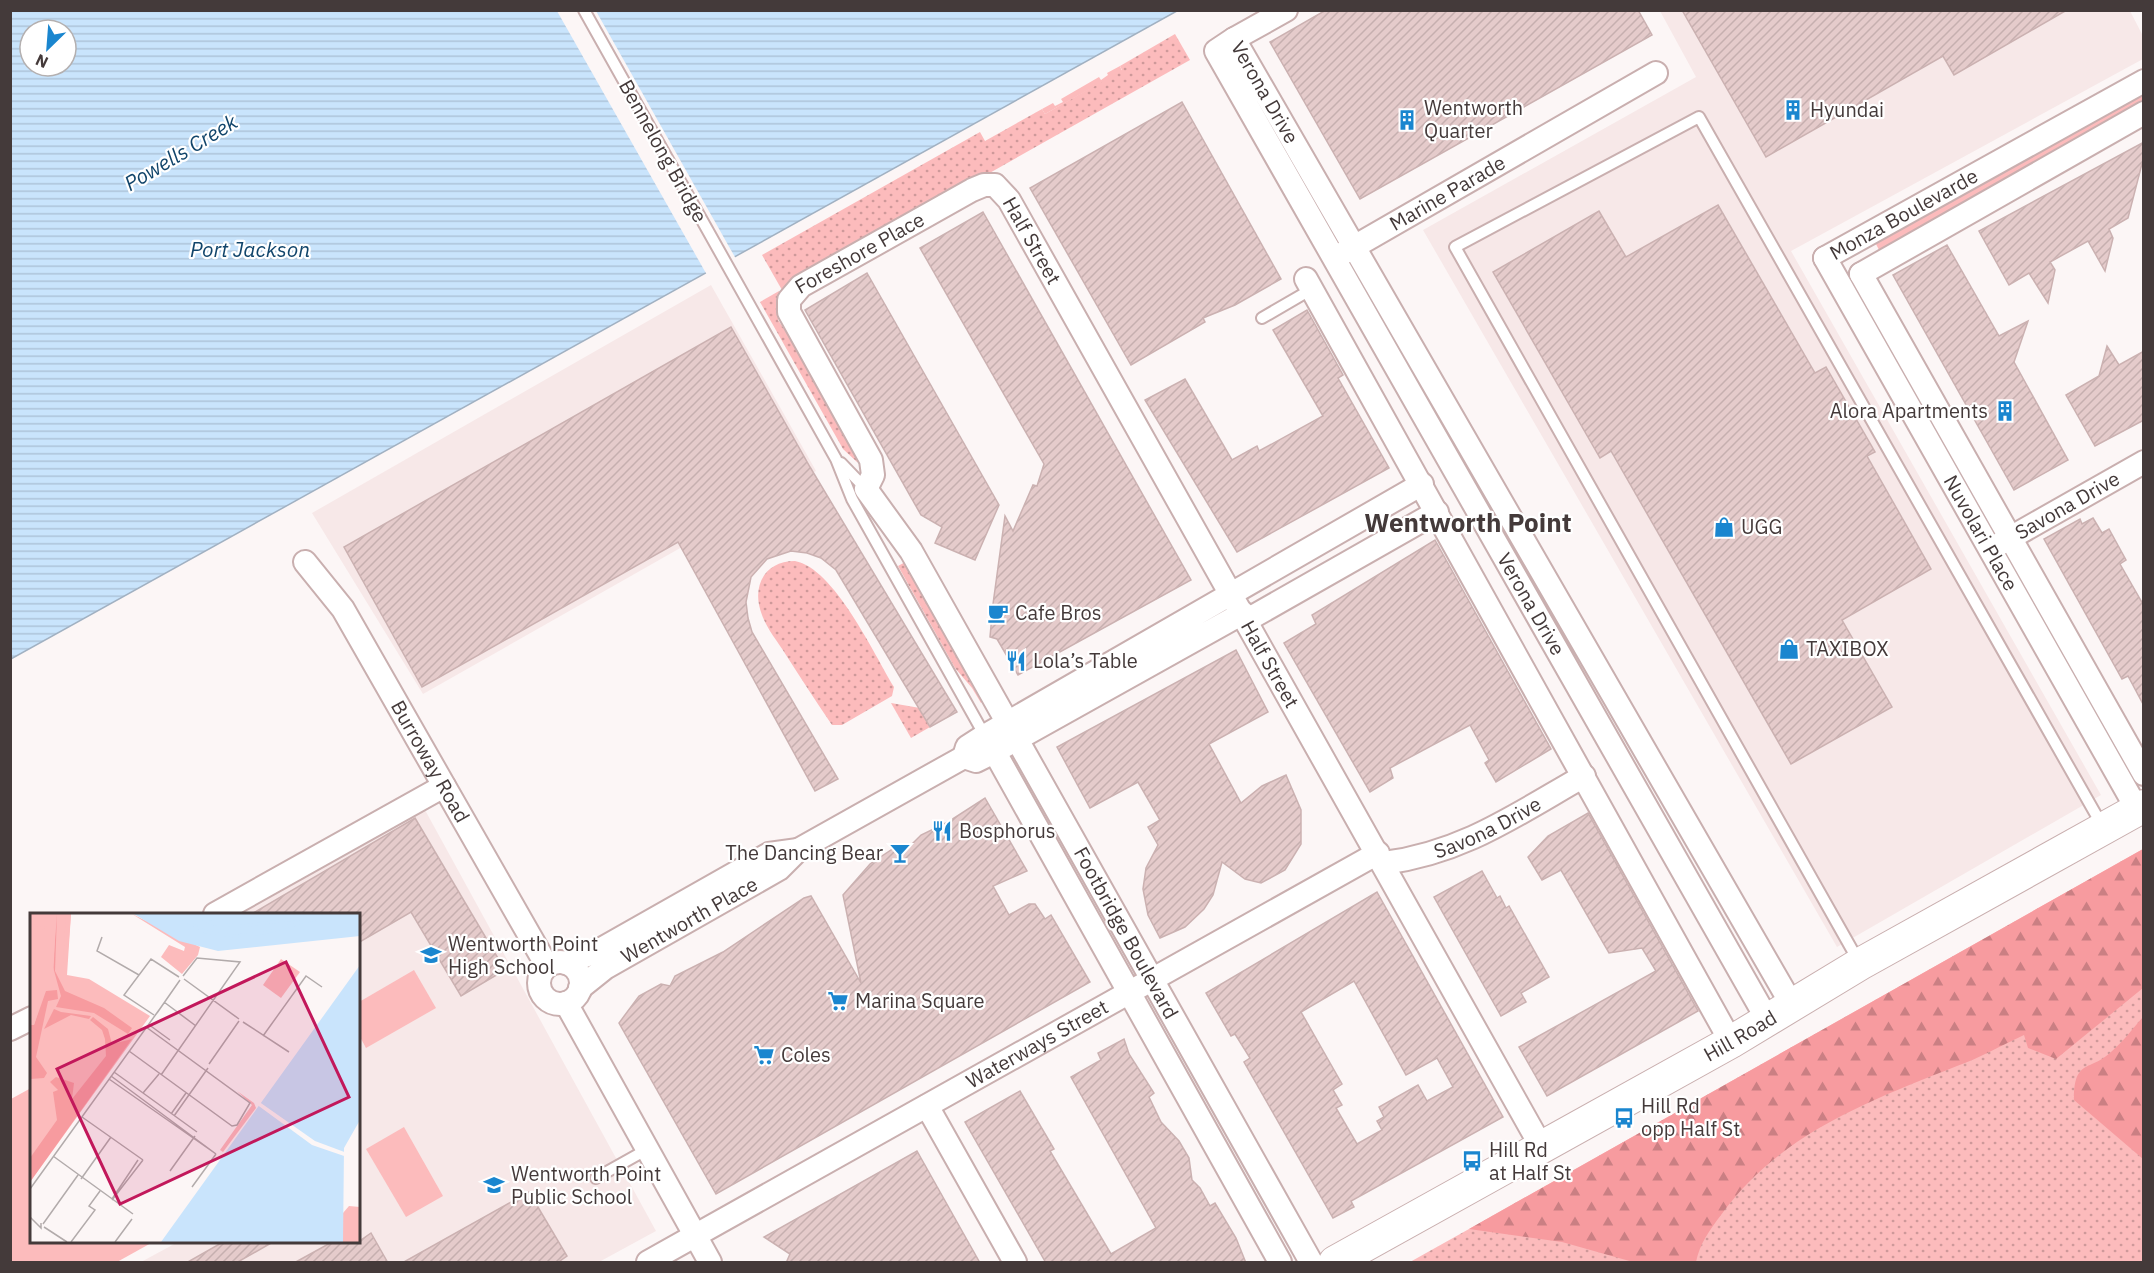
<svg xmlns="http://www.w3.org/2000/svg" width="2154" height="1273" viewBox="0 0 2154 1273" font-family="'IBM Plex Sans',sans-serif">
  <style>
    .built { fill: #f7e8e8 }
    .grass { fill: url(#grass-dots) }
    .forest { fill: url(#forest-firs) }
    .garden { fill: #fcbbbc }
    .water { fill: url(#water-rules); stroke: #a1b1c2; stroke-width: 1.5; fill-rule: evenodd }
    .pier { fill: #fcf6f6 }
    .building { fill: url(#building-hatch); stroke: #cbb1b1; stroke-width: 1.5; fill-rule: evenodd }
    .lines { fill: none; stroke-linecap: round; stroke-linejoin: round }
    .lane-casing { stroke: #c9afaf; stroke-width: 14 }
    .street-casing { stroke: #c9afaf; stroke-width: 26 }
    .secondary-casing { stroke: #c9afaf; stroke-width: 34 }
    .lane { stroke: #fff; stroke-width: 10 }
    .street { stroke: #fff; stroke-width: 22 }
    .secondary { stroke: #fff; stroke-width: 32 }
    .labels { text-anchor: middle; stroke-width: 4.5; stroke-linejoin: round; paint-order: stroke }
    .street-label { font-size: 20px; fill: #443a3a; stroke: #fff }
    .poi-label { font-size: 20px; fill: #443a3a; stroke: #fff; text-anchor: start }
    .water-label { font-size: 21px; font-style: italic; fill: #11456b; stroke: #fff }
    .district-label { font-size: 26px; font-weight: bold; fill: #443a3a; stroke: #fff }
    .inset-river { fill: none; stroke: #c9e4fc; stroke-width: 3 }
    .inset-road { fill: none; stroke: #b2abab; stroke-width: 1.5 }
    .view { fill: #c2185b; fill-opacity: 0.15; stroke: #c2185b; stroke-width: 3 }
    .inset-edge { fill: none; stroke: #443a3a; stroke-width: 3 }
  </style>
  <defs>
    <pattern id="grass-dots" width="8" height="8" patternUnits="userSpaceOnUse" patternTransform="scale(1.5)"><rect width="8" height="8" fill="#fcbbbc"/><path d="M2 2h.1M6 6h.1" fill="none" stroke="#ce999a" stroke-width="1.8" stroke-linecap="round"/></pattern>
    <pattern id="forest-firs" width="22" height="20" patternUnits="userSpaceOnUse" patternTransform="scale(1.5)"><rect width="22" height="20" fill="#f79b9f"/><path d="M5 1l3.5 6h-7zM16 11l3.5 6h-7z" fill="#ca7f83"/></pattern>
    <pattern id="water-rules" width="6" height="5" patternUnits="userSpaceOnUse" patternTransform="scale(1.5)"><rect width="6" height="5" fill="#c9e4fc"/><path d="M0 2.5h6" fill="none" stroke="#aec4d9"/></pattern>
    <pattern id="building-hatch" width="6" height="6" patternUnits="userSpaceOnUse" patternTransform="scale(1.5)"><rect width="6" height="6" fill="#e5cbcb"/><path d="M-1 1l2-2M0 6l6-6M5 7l2-2" fill="none" stroke="#c6afaf"/></pattern>
  </defs>
  <rect width="100%" height="100%" fill="#fcf6f6"/>
  <g class="built">
    <polygon points="1660,11 2130,11 2143,36 2143,59 1791,251 2101,795 1837,947 1423,230 1696,77"/>
    <polygon points="711,285 816,471 423,694 312,513"/>
    <polygon points="425,810 656,1231 599,1262 141,1262 178,1242 358,1242 358,914 241,914"/>
  </g>
  <g class="grass">
    <polygon points="1175,34 1190,60 782,290 762,255 980,132 985,141 1042,109 1045,114 1122,70 1120,66"/>
    <polygon points="779,291 782,296 778,302 778,320 794,343 860,461 857,462 843,449 760,302"/>
    <path d="M 795,561 C 834,568 874,654 894,687 L 892,696 L 842,725 L 832,725 C 816,702 801,678 786,655 C 778,642 767,629 762,615 C 751,587 764,561 795,561 Z"/>
    <polygon points="907,561 983,701 981,703 972,688 955,668 898,566"/>
    <polygon points="891,703 920,708 930,727 911,738"/>
    <polygon points="2143,849 2143,1262 1410,1262 1469,1229"/>
  </g>
  <g class="forest">
    <path d="M 2143,849 L 2143,988 L 2056,1059 L 2028,1048 L 2024,1035 C 2002,1045 1980,1058 1957,1066 C 1869,1101 1779,1134 1721,1215 C 1709,1231 1700,1243 1696,1262 L 1633,1262 L 1562,1242 L 1469,1229 Z"/>
    <path d="M 2143,1017 L 2143,1159 L 2074,1100 C 2074,1058 2090,1072 2111,1052 C 2123,1042 2133,1028 2143,1017 Z"/>
  </g>
  <g class="garden">
    <polygon points="1120,66 1122,71 1045,114 1042,109 1053,103 1055,106 1063,102 1061,99 1099,77 1101,80 1108,75 1107,73"/>
    <polygon points="2143,87 2143,109 1956,206 1882,256 1873,238"/>
    <polygon points="414,970 436,1008 366,1048 359,1035 359,1002"/>
    <polygon points="31,1088 32,1242 153,1242 117,1262 11,1262 11,1099"/>
    <polygon points="404,1127 443,1196 406,1217 366,1149"/>
  </g>
  <path class="water" d="M 11,11 L 1177,11 L 11,659 ZM 30,30 L 66,30 L 66,66 L 30,66 Z"/>
  <polygon class="pier" points="557,11 596,11 736,259 707,275"/>
  <g class="building">
    <polygon points="1326,10 1638,10 1652,35 1360,199 1270,42"/>
    <polygon points="1682,10 2067,10 1954,75 1943,56 1766,157"/>
    <polygon points="1182,102 1281,279 1235,305 1203,318 1205,322 1131,365 1030,188"/>
    <polygon points="2144,142 2144,156 2128,218 2109,229 2113,238 2105,271 2088,241 2050,262 2055,270 2048,303 2029,273 2009,285 1979,231"/>
    <polygon points="1718,205 1815,373 1826,367 1875,452 1867,456 1931,569 1842,620 1892,707 1791,764 1611,451 1600,458 1493,272 1599,211 1626,257"/>
    <polygon points="983,212 1191,580 1018,675 997,639 990,637 993,604 1005,516 1013,531 1033,485 1037,486 1044,464 920,248"/>
    <polygon points="1947,245 1999,336 2028,321 2014,362 2068,460 2014,490 1893,275"/>
    <polygon points="867,273 999,505 975,560 935,543 942,527 921,515 805,310"/>
    <polygon points="1307,310 1343,375 1338,378 1389,468 1237,552 1145,400 1185,379 1232,460 1257,446 1259,451 1323,416 1273,330"/>
    <polygon points="731,327 810,467 957,712 930,727 836,570 821,558 807,553 791,551 767,559 751,577 746,602 748,618 752,632 838,779 815,791 678,542 422,687 344,547"/>
    <polygon points="2107,346 2119,365 2144,351 2144,420 2095,446 2066,395 2099,376"/>
    <polygon points="2093,518 2102,533 2109,529 2126,560 2120,564 2144,606 2144,706 2128,676 2122,679 2044,539 2080,519 2082,524"/>
    <polygon points="1435,540 1551,749 1496,782 1485,763 1489,760 1470,725 1390,768 1393,778 1370,792 1284,643 1316,624 1312,615"/>
    <polygon points="1236,650 1268,712 1209,744 1241,803 1262,786 1286,775 1301,810 1301,844 1285,870 1261,883 1245,879 1222,862 1213,895 1204,909 1185,927 1160,938 1148,915 1143,889 1146,868 1158,845 1148,827 1160,820 1138,782 1090,808 1057,747"/>
    <polygon points="985,798 1027,871 993,886 1009,915 1029,904 1035,904 1045,919 1051,915 1090,982 716,1194 619,1023 639,996 661,984 670,986 675,976 723,952 804,898 811,896 861,983 843,895 870,864 897,846 910,846 921,835 948,822"/>
    <polygon points="1588,813 1698,1011 1547,1096 1519,1047 1656,971 1642,948 1609,953 1561,870 1542,880 1528,857 1548,836"/>
    <polygon points="415,818 505,970 461,996 411,912 358,943 358,915 250,915"/>
    <polygon points="1482,871 1497,898 1500,896 1506,908 1509,906 1549,977 1521,993 1526,1002 1501,1016 1434,897"/>
    <path d="M 1377,892 L 1503,1117 L 1351,1201 L 1354,1207 L 1333,1218 L 1244,1062 L 1250,1058 L 1235,1034 L 1231,1036 L 1206,993 ZM 1354,981 L 1406,1075 L 1437,1058 L 1453,1087 L 1427,1101 L 1418,1085 L 1379,1107 L 1384,1117 L 1377,1121 L 1382,1130 L 1357,1144 L 1336,1108 L 1342,1105 L 1333,1090 L 1342,1084 L 1301,1012 Z"/>
    <polygon points="1124,1039 1129,1054 1154,1093 1149,1097 1161,1122 1179,1141 1189,1158 1192,1180 1200,1188 1210,1206 1215,1203 1236,1238 1246,1263 1046,1263 965,1122 1020,1091 1054,1149 1050,1151 1111,1254 1156,1228 1071,1077 1101,1060 1098,1053"/>
    <polygon points="917,1151 980,1263 786,1263 790,1254 764,1237"/>
    <polygon points="529,1192 567,1256 557,1263 402,1263"/>
    <polygon points="371,1233 388,1263 294,1263 332,1242 358,1242"/>
    <polygon points="223,1242 273,1242 236,1263 186,1263"/>
  </g>
  <g class="lines">
    <g class="lane-casing">
      <g id="lane">
        <polyline points="584,10 836,459 852,499 985,736"/>
        <polyline points="1262,318 1312,289"/>
        <polyline points="841,463 866,489"/>
        <polyline points="1859,962 1455,247 1699,117 2103,827"/>
        <polyline points="596,1178 646,1150"/>
      </g>
    </g>
    <g class="street-casing">
      <g id="street">
        <polyline points="1234,39 1286,10"/>
        <path id="s1" d="M 1340,255 L 1656,73"/>
        <path id="s2" d="M 1825,258 L 2137,809"/>
        <path id="s3" d="M 1825,258 L 2144,81"/>
        <polyline points="1861,274 2144,774"/>
        <polyline points="1861,274 2144,113"/>
        <polyline points="1306,279 1731,1042"/>
        <path id="s4" d="M 1996,546 L 2144,462"/>
        <path id="s5" d="M 305,562 L 343,609 L 547,966"/>
        <polyline points="1243,613 994,752 976,761 964,757 967,747 981,738 1422,484"/>
        <polyline points="1247,620 1437,512"/>
        <polyline points="988,740 1280,1262"/>
        <path id="s6" d="M 1384,863 C 1463,853 1517,814 1584,776"/>
        <polyline points="215,914 444,786"/>
        <circle cx="560" cy="983" r="21"/>
        <polyline points="566,963 596,952 769,854 798,850"/>
        <path id="s7" d="M 580,988 L 605,968 L 779,869 L 798,850 L 964,757"/>
        <polyline points="566,1003 710,1262"/>
        <path id="s8" d="M 1767,1019 L 1216,51 L 1234,39 L 1792,1005"/>
        <polyline points="10,1029 32,1018"/>
        <polyline points="927,1106 1015,1262"/>
        <path id="s9" d="M 648,1262 L 1378,853"/>
        <path id="s10" d="M 1311,1262 L 911,551 L 866,489 L 873,475 L 871,460 L 789,312 L 789,300 L 801,286 L 972,190 L 984,185 L 995,185 L 1009,200 L 1542,1148"/>
      </g>
    </g>
    <g class="secondary-casing">
      <g id="secondary">
        <path id="s11" d="M 1335,1262 L 1731,1042 L 1860,964 L 2144,806"/>
      </g>
    </g>
    <use href="#lane" class="lane"/>
    <use href="#street" class="street"/>
    <use href="#secondary" class="secondary"/>
  </g>
  <defs>
    <g id="building-bare" transform="scale(1.62)"><path d="M-4-6H4V6H1V3H-1V6H-4ZM-2.5-4.3h1.7v1.8h-1.7ZM.8-4.3h1.7v1.8H.8ZM-2.5-1h1.7V.8h-1.7ZM.8-1h1.7V.8H.8Z" fill="#1a86cf" stroke="#fff" stroke-width="2.5" paint-order="stroke"/></g>
    <g id="shop-bare" transform="scale(1.62)"><path d="M-5-2.5h2.3a2.7 3.5 0 0 1 5.4 0H5L5.5 6h-11ZM-1.5-2.5h3a1.5 2.3 0 0 0-3 0Z" fill="#1a86cf" stroke="#fff" stroke-width="2.5" paint-order="stroke"/></g>
    <g id="cafe-bare" transform="scale(1.62)"><path d="M-5.5-4.5H6V0H3Q3 3.5 0 3.5H-2.5Q-5.5 3.5-5.5 0ZM3-3.2v2h1.7v-2ZM-6 4.5H4V6H-6Z" fill="#1a86cf" stroke="#fff" stroke-width="2.5" paint-order="stroke"/></g>
    <g id="restaurant-bare" transform="scale(1.62)"><path d="M-5-6h1v4h1v-4h1v4h1v-4h1v5L-1.5 .5V6h-2V.5L-5-1ZM5-6V6H3V1.5H1.5Q1.5-4 5-6Z" fill="#1a86cf" stroke="#fff" stroke-width="2.5" paint-order="stroke"/></g>
    <g id="bar-bare" transform="scale(1.62)"><path d="M-6-5H6L.8 .8V4.5H3.5V6h-7V4.5H-.8V.8Z" fill="#1a86cf" stroke="#fff" stroke-width="2.5" paint-order="stroke"/></g>
    <g id="school-bare" transform="scale(1.62)"><path d="M0-5L7-2L0 1L-7-2ZM-4 1L0 2.5L4 1V4Q0 6-4 4Z" fill="#1a86cf" stroke="#fff" stroke-width="2.5" paint-order="stroke"/></g>
    <g id="supermarket-bare" transform="scale(1.62)"><path d="M-6-5.5h2.5l.6 2H6L4.5 2H-2.5L-4.4-4H-6ZM-1.5 3.2a1.3 1.3 0 1 0 .1 0ZM3 3.2a1.3 1.3 0 1 0 .1 0Z" fill="#1a86cf" stroke="#fff" stroke-width="2.5" paint-order="stroke"/></g>
    <g id="bus-bare" transform="scale(1.62)"><path d="M-5-6H5V4H4V6H2V4H-2V6H-4V4H-5ZM-3.5-4V0h7V-4ZM-3.5 1.2v1.5H-2V1.2ZM2 1.2v1.5H3.5V1.2Z" fill="#1a86cf" stroke="#fff" stroke-width="2.5" paint-order="stroke"/></g>
  </defs>
  <g fill-rule="evenodd">
    <use href="#building-bare" x="1793" y="110"/>
    <use href="#building-bare" x="1407" y="120"/>
    <use href="#building-bare" x="2005" y="411"/>
    <use href="#shop-bare" x="1724" y="527"/>
    <use href="#cafe-bare" x="998" y="613"/>
    <use href="#shop-bare" x="1789" y="649"/>
    <use href="#restaurant-bare" x="1016" y="661"/>
    <use href="#restaurant-bare" x="942" y="831"/>
    <use href="#bar-bare" x="900" y="853"/>
    <use href="#school-bare" x="431" y="955"/>
    <use href="#supermarket-bare" x="838" y="1001"/>
    <use href="#supermarket-bare" x="764" y="1055"/>
    <use href="#bus-bare" x="1624" y="1118"/>
    <use href="#bus-bare" x="1472" y="1161"/>
    <use href="#school-bare" x="494" y="1185"/>
  </g>
  <g class="labels">
    <g class="street-label">
      <text dy="7" stroke="none"><textPath href="#s8" startOffset="1197">Verona Drive</textPath></text>
      <text transform="translate(663 151) rotate(61)" y="7">Bennelong Bridge</text>
      <text dy="7" stroke="none"><textPath href="#s1" startOffset="124">Marine Parade</textPath></text>
      <text dy="7" stroke="none"><textPath href="#s3" startOffset="90">Monza Boulevarde</textPath></text>
      <text dy="7" stroke="none"><textPath href="#s10" startOffset="1410">Half Street</textPath></text>
      <text dy="7" stroke="none"><textPath href="#s10" startOffset="1190">Foreshore Place</textPath></text>
      <text dy="7" stroke="none"><textPath href="#s4" startOffset="82">Savona Drive</textPath></text>
      <text dy="7" stroke="none"><textPath href="#s2" startOffset="316">Nuvolari Place</textPath></text>
      <text transform="translate(1531 604) rotate(60)" y="7">Verona Drive</text>
      <text dy="7" stroke="none"><textPath href="#s10" startOffset="1896">Half Street</textPath></text>
      <text dy="7" stroke="none"><textPath href="#s5" startOffset="236">Burroway Road</textPath></text>
      <text dy="7" stroke="none"><textPath href="#s6" startOffset="110">Savona Drive</textPath></text>
      <text dy="7" stroke="none"><textPath href="#s7" startOffset="129">Wentworth Place</textPath></text>
      <text transform="translate(1126 933) rotate(61)" y="7">Footbridge Boulevard</text>
      <text dy="7" stroke="none"><textPath href="#s11" startOffset="464">Hill Road</textPath></text>
      <text dy="7" stroke="none"><textPath href="#s9" startOffset="446">Waterways Street</textPath></text>
    </g>
    <g class="poi-label">
      <text x="1424" y="115">Wentworth<tspan x="1424" dy="23">Quarter</tspan></text>
      <text x="1810" y="117">Hyundai</text>
      <text x="1988" y="418" text-anchor="end">Alora Apartments</text>
      <text x="1741" y="534">UGG</text>
      <text x="1015" y="620">Cafe Bros</text>
      <text x="1806" y="656">TAXIBOX</text>
      <text x="1033" y="668">Lola’s Table</text>
      <text x="959" y="838">Bosphorus</text>
      <text x="883" y="860" text-anchor="end">The Dancing Bear</text>
      <text x="448" y="951">Wentworth Point<tspan x="448" dy="23">High School</tspan></text>
      <text x="855" y="1008">Marina Square</text>
      <text x="781" y="1062">Coles</text>
      <text x="1641" y="1113">Hill Rd<tspan x="1641" dy="23">opp Half St</tspan></text>
      <text x="1489" y="1157">Hill Rd<tspan x="1489" dy="23">at Half St</tspan></text>
      <text x="511" y="1181">Wentworth Point<tspan x="511" dy="23">Public School</tspan></text>
    </g>
    <g class="water-label">
      <text transform="translate(181 153) rotate(-31)" y="7">Powells Creek</text>
      <text x="250" y="257">Port Jackson</text>
    </g>
    <g class="district-label">
      <text x="1468" y="532">Wentworth Point</text>
    </g>
  </g>
  <g transform="translate(30 913)">
    <rect width="330" height="330" fill="#fcf6f6"/>
    <path d="M 0,1 L 41,1 L 37,62 L 59,66 L 120,103 L 0,269 ZM 102,1 L 170,34 L 168,42 L 152,61 L 131,44 L 139,32 L 154,38 L 155,34 ZM 207,178 L 224,190 L 226,195 L 193,239 L 190,237 L 222,192 ZM 319,293 L 330,294 L 330,329 L 313,329 L 313,300 Z" fill="#fcbbbc"/>
    <path d="M 27,1 L 25,58 L 35,78 L 74,95 L 102,115 L 98,121 L 64,100 L 26,94 L 31,83 L 23,54 ZM 27,77 L 28,86 L 18,88 L 6,144 L 17,160 L 14,165 L 0,166 L 0,112 L 4,112 L 16,78 ZM 24,96 L 31,99 L 61,103 L 59,106 L 41,102 L 14,116 ZM 63,104 L 78,116 L 82,131 L 102,126 L 0,269 L 0,245 L 27,207 L 23,179 L 28,177 L 20,169 L 26,164 L 44,170 L 42,186 L 76,143 L 75,126 L 72,117 L 60,107 Z" fill="#f79b9f"/>
    <path d="M 26,1 L 23,69 L 15,76 L 4,112 L 0,112 L 0,23 L 18,13 L 7,14 L 0,9 L 0,2 ZM 36,1 L 41,1 L 37,50 L 33,50 Z" fill="#fcbbbc"/>
    <path d="M 251,46 L 270,59 L 251,85 L 233,72 Z" fill="#fcbbbc"/>
    <path d="M 104,1 L 330,1 L 330,23 L 188,38 L 149,28 ZM 330,52 L 330,207 L 314,235 L 313,329 L 131,329 Z" fill="#c9e4fc"/>
    <path d="M 228,188 L 285,228 L 317,240 L 317,244 L 282,232 L 226,191 Z" fill="#fcf6f6"/>
    <path class="inset-river" d="M 144,1 L 175,19 L 205,23 L 234,20 L 302,1M 159,1 L 185,11 L 213,13 L 281,4"/>
    <path class="inset-road" d="M 72,24 L 67,38 L 109,62M 154,66 L 209,106M 134,89 L 166,113M 127,100 L 150,67M 124,102 L 94,82 L 121,46 L 149,64M 213,109 L 259,139M 118,111 L 140,127M 233,123 L 276,63 L 292,74M 99,138 L 202,213 L 207,212 L 220,190 L 116,114M 179,151 L 209,108M 84,159 L 167,219M 131,162 L 210,49 L 167,45 L 153,63M 79,166 L 186,241 L 81,163M 113,180 L 129,161M 141,201 L 156,180M 144,203 L 178,155M 52,204 L 113,247M 23,243 L 103,301M 140,258 L 165,223M 51,266 L 81,224M 162,274 L 186,241M 0,276 L 129,97M 82,286 L 108,247M 82,287 L 113,247M 0,304 L 11,315 L 11,310M 13,311 L 48,262M 14,314 L 37,329M 41,329 L 65,297 L 59,293 L 70,278M 85,329 L 102,306"/>
    <path class="view" d="M 256,49 L 319,184 L 90,291 L 27,156 Z"/>
    <rect width="330" height="330" class="inset-edge"/>
  </g>
  <rect width="2154" height="1273" fill="none" stroke="#443a3a" stroke-width="24"/>
  <g transform="translate(48 48) rotate(205)"><circle r="28" fill="#ffffff" stroke="#b4b0b0" stroke-width="1.5"/>
  <path d="M0-4.5L10 22L0 15L-10 22Z" fill="#1a86cf"/>
  <text y="-9" font-size="16" font-weight="bold" text-anchor="middle" fill="#443a3a">N</text>
  </g>
</svg>
